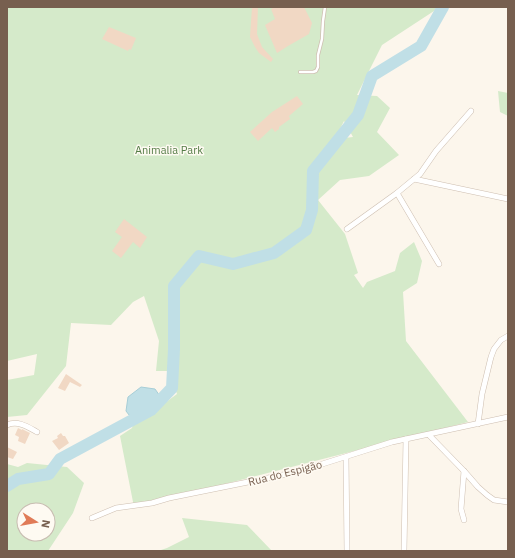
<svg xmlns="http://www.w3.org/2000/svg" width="515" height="558" viewBox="0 0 515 558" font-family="'IBM Plex Sans',sans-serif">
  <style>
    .green { fill: #d5eaca; fill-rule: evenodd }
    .water { fill: #c0dfe6; stroke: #a7ced7 }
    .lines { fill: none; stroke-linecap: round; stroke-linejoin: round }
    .river { stroke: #c0dfe6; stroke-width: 12 }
    .building { fill: #f1d8c4 }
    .lane-casing { stroke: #cebfb1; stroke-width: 4 }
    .street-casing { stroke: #cebfb1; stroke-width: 6 }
    .lane { stroke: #fff; stroke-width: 2.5 }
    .street { stroke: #fff; stroke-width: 5 }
    .labels { text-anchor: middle; stroke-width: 3; stroke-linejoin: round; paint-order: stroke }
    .park-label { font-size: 11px; fill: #547c46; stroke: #fefaf2 }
    .street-label { font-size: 11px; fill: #775f4f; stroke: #fefaf2 }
  </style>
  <rect width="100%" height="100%" fill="#fcf6ec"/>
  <g class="green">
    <path d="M 7,7 L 437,7 L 434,11 L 382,45 L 357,95 L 377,96 L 390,108 L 377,132 L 399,155 L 369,176 L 340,180 L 318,200 L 345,234 L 358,273 L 354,275 L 363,288 L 367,282 L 395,271 L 400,253 L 414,242 L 422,261 L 417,283 L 403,292 L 406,341 L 468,422 L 134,507 L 120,436 L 132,428 L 134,421 L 146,417 L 177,394 L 169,371 L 156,371 L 159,341 L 144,296 L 133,302 L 111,325 L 71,323 L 66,366 L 27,415 L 7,417 L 7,380 L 34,375 L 37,354 L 7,361 ZM 344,121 L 353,137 L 335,139 Z"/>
    <polygon points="498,91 508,93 508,116 500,112"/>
    <path d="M 27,463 L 67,467 L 84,483 L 73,513 L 48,551 L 7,551 L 7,464 L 18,467 ZM 24,510 L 48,510 L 48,534 L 24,534 Z"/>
    <polygon points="182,518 247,525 272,551 158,551 167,548 189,537"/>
  </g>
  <polygon class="water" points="141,387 155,389 162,399 151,410 133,420 126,411 128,397"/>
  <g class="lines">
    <polyline class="river" points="7,486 18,479 49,474 60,459 151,410 172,388 174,349 174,286 199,256 233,264 274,253 306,230 312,210 313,171 358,115 372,76 421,46 443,7"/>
  </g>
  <g class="building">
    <polygon points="252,7 258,7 257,34 262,47 273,59 271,62 259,53 255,47 250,37"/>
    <polygon points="275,7 304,7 312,23 309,34 288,46 277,53 265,25 275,19 271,9"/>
    <polygon points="109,27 136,38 131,50 129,49 128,51 102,39"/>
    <polygon points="297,96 303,104 289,116 290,119 279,127 279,129 275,132 272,128 258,141 250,132 272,112"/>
    <polygon points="124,219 147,237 140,248 133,242 121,258 112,251 122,237 115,232"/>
    <polygon points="66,374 82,385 80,387 70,382 65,391 58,388"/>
    <polygon points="18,428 22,430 22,429 30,433 25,444 18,441 19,437 15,435"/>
    <polygon points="61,433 63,436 65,436 69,443 59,450 52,441 58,438 57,436"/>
    <polygon points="7,447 17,452 13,459 7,457"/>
  </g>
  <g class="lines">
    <g class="lane-casing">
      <polyline id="lane" points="300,72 313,72 316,71 318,67 318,55 322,39 323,21 325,7"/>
    </g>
    <g class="street-casing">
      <g id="street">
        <polyline points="414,179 508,199"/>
        <polyline points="397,193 439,264"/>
        <polyline points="347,229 397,193 420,174 436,151 471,111"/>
        <polyline points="478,424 482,394 491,357 494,349 501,340 508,336"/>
        <path d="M 7,425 C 18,420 28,427 37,432"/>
        <polyline points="429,435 464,471 478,487 487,495 494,500 508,502"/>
        <polyline points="346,457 347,551"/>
        <polyline points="464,471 461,509 464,520"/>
        <polyline points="92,518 116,508 152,503 169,498 297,472 392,442 508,417"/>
        <polyline points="404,551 406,439"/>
      </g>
    </g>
    <use href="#lane" class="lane"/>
    <use href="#street" class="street"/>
  </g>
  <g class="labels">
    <g class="park-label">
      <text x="169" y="154">Animalia Park</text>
    </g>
    <g class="street-label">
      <text transform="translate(285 473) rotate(-14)" y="4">Rua do Espigão</text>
    </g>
  </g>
  <rect width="515" height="558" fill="none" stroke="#775f4f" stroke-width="16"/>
  <g transform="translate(36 522) rotate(101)"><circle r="19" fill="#fefaf2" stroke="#c8bcb1"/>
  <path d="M0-3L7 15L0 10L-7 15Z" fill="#e07b57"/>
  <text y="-6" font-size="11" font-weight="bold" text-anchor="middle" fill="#775f4f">N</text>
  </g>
</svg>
